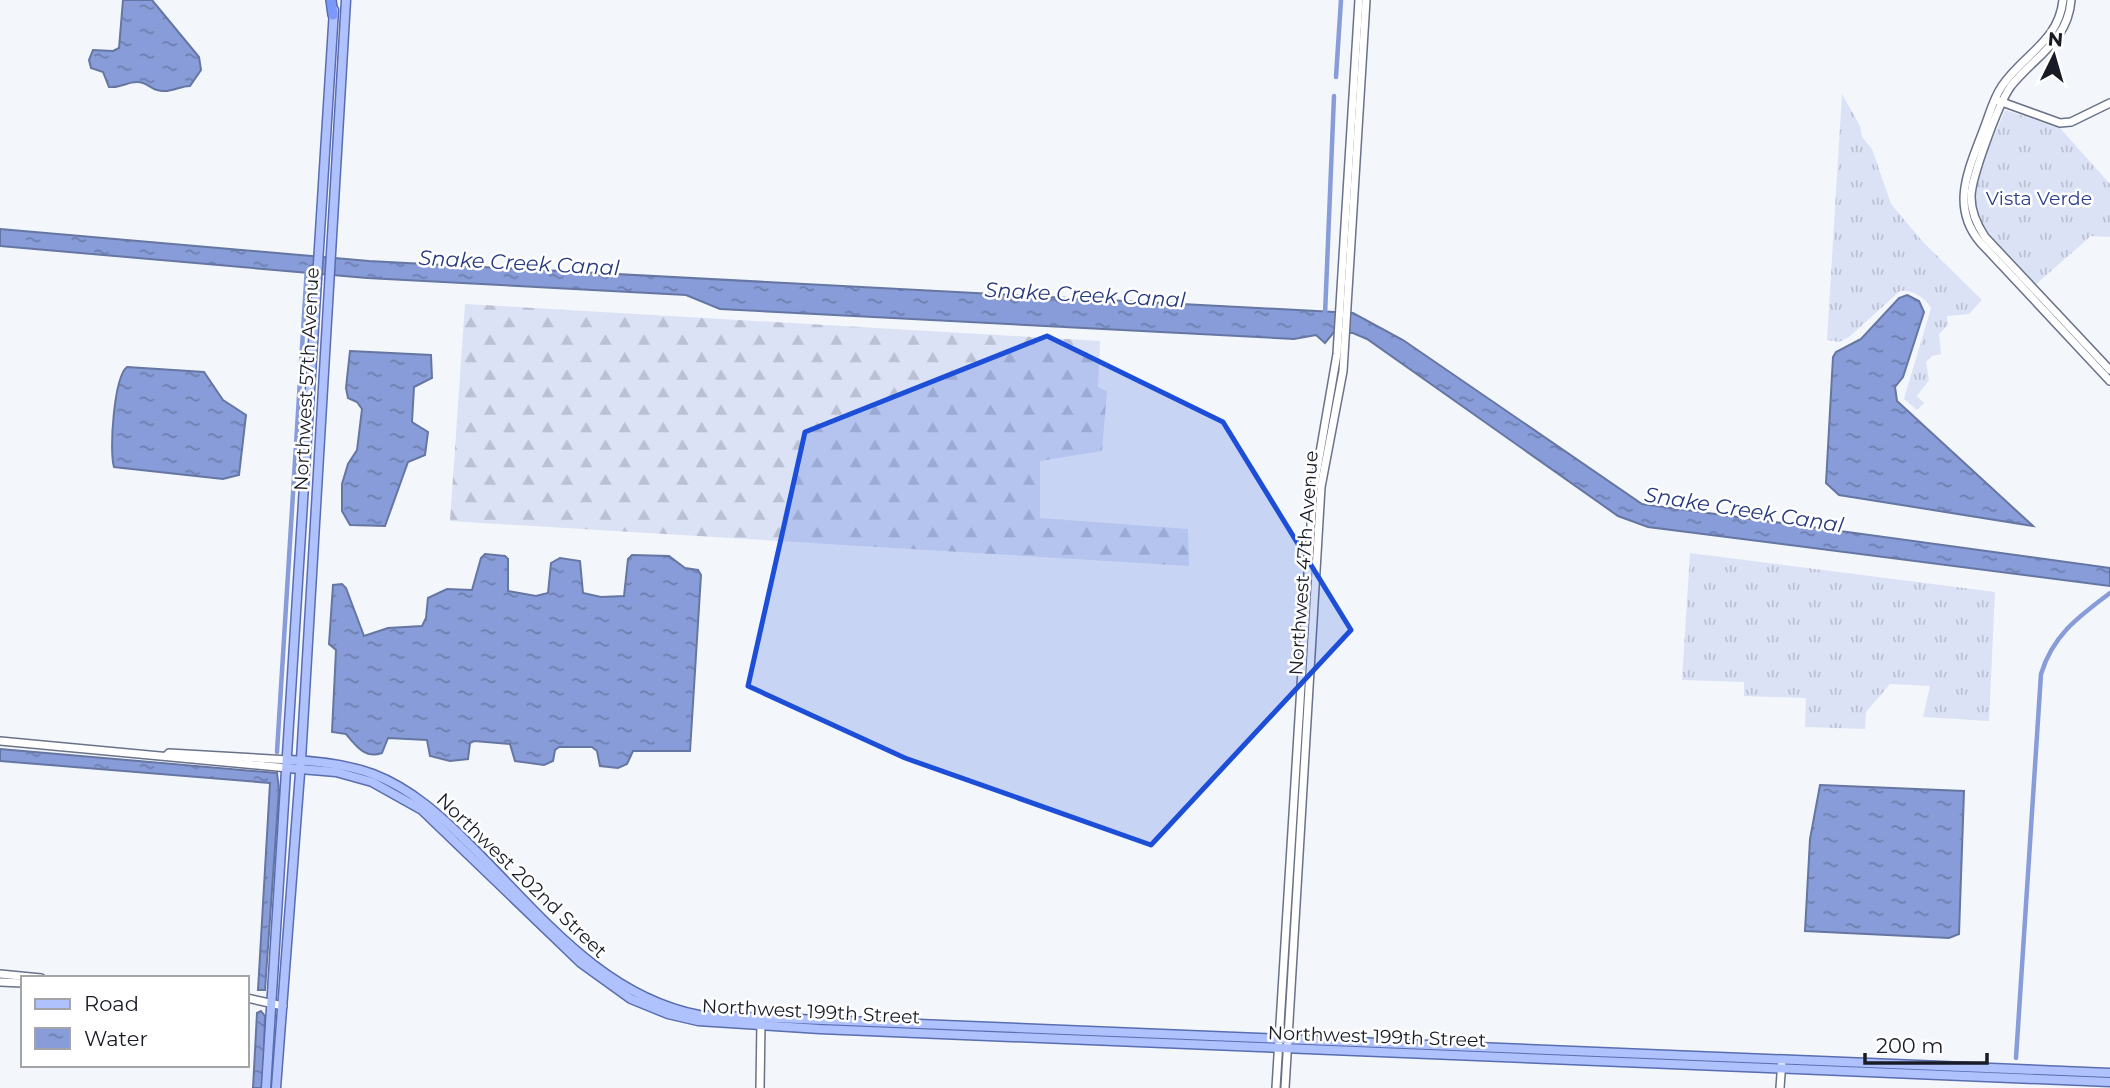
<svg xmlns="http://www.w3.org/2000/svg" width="2110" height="1088" viewBox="0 0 2110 1088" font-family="Montserrat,sans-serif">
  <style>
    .grass { fill: url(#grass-tufts) }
    .forest { fill: url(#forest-firs) }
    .water { fill: url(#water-ripples); stroke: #6676a3; stroke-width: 2 }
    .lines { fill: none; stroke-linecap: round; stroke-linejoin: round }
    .canal { stroke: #879cd8; stroke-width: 4.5 }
    .secondary-casing { stroke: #697289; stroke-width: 10 }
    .primary-casing { stroke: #596db0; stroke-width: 11 }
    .highway-casing { stroke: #596db0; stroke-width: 12 }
    .secondary { stroke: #fff; stroke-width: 7 }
    .primary { stroke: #b0c2fd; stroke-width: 8 }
    .highway { stroke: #7b99fb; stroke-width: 9 }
    .marked { fill: #1d4ed8; fill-opacity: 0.2; stroke: #1d4ed8; stroke-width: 5; stroke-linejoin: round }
    .labels { text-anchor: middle; stroke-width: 5; stroke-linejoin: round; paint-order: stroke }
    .park-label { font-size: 19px; fill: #2f4189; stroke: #fff }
    .street-label { font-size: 19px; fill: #191c26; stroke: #fff }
    .water-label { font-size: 21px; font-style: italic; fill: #27397f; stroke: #fff }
  </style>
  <defs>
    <pattern id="grass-tufts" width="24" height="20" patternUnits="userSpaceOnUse" patternTransform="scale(1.75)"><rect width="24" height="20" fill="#dbe2f6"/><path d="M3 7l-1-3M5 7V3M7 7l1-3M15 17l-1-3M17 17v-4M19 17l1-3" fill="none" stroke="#bbc1d3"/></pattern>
    <pattern id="forest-firs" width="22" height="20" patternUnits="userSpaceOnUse" patternTransform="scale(1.75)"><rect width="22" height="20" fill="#dbe2f6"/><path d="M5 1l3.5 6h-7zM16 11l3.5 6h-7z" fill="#bbc1d3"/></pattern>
    <pattern id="water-ripples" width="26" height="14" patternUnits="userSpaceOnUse" patternTransform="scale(1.75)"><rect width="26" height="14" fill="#879cd8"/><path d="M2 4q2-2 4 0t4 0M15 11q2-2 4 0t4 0" fill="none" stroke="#6e7eaf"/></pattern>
  </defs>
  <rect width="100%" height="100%" fill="#f3f6fb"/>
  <g class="grass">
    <path d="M 1842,94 L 1860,126 L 1862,137 L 1872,149 L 1891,204 L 1923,242 L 1982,300 L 1969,314 L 1947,316 L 1948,325 L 1939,334 L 1941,354 L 1932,356 L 1926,362 L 1929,380 L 1917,396 L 1924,403 L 1917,410 L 1904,399 L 1931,308 C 1925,298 1912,289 1900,291 L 1849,337 L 1839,342 L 1827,340 Z"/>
    <path d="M 2005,110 L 2060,128 L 2110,184 L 2110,237 L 2091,236 L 2035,285 C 2019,267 1991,246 1981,224 C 1964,187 1992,144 2005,110 Z"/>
    <polygon points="1690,553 1995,592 1989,721 1923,717 1930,686 1890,684 1866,712 1865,729 1805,727 1806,698 1744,696 1744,682 1682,680"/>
  </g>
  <polygon class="forest" points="465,304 1100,341 1098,387 1107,391 1102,451 1040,461 1040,518 1188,529 1189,566 450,521"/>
  <g class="water">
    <path d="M 123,0 L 152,0 L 199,57 L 201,70 L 190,86 C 179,86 169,94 157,90 C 149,88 147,82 137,82 C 127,82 121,88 109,87 L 103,72 L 91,68 L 89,60 L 93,50 L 113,51 L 119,48 Z"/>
    <polygon points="0,229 369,261 1353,313 1403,340 1642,504 2110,568 2110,586 1648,527 1618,516 1367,339 1353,333 1334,332 1325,343 1316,335 1294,339 720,309 686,295 367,278 0,246"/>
    <polygon points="1907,295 1919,301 1924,312 1903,377 1895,387 1897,401 2033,526 1839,495 1826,483 1833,357 1836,352 1861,339 1899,298"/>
    <polygon points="350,351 431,355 432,378 414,387 412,422 428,432 425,455 408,462 385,526 350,525 342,511 342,484 348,464 357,450 362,409 357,402 348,398 346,388"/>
    <path d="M 127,367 L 204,372 L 223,400 L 246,415 L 239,475 L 223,479 L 114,467 C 109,451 114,377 127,367 Z"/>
    <path d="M 485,554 L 505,556 L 508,559 L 508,591 L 536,596 L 548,593 L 551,563 L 560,558 L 580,561 L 583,593 L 601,597 L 624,596 L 628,559 L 632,555 L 669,556 L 685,568 L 698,570 L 701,575 L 690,751 L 633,751 L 627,764 L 618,768 L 600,766 L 597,751 L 592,747 L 559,747 L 555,750 L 553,761 L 544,765 L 515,761 L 510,744 L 474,741 L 470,743 L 468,759 L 450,761 L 430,756 L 427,740 L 388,738 L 382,753 C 365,759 356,746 346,734 L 332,732 L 336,650 L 329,644 L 333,585 L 342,584 L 346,588 L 364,636 L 388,628 L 422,626 L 426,618 L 428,598 L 447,589 L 472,590 L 481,558 Z"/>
    <polygon points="0,749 277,773 279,790 265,990 258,990 270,783 0,761"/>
    <polygon points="1820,785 1964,791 1959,934 1949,938 1805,931 1810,839"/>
    <polygon points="261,1011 265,1016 263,1088 253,1088 257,1013"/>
  </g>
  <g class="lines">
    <g class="canal">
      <polyline points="1336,77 1341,0"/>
      <polyline points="1325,315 1334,96"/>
      <polyline points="277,752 307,267"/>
      <path d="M 2016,1058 L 2041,674 C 2053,635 2078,617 2110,593"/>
    </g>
    <g class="secondary-casing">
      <g id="secondary">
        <path d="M 2063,0 C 2059,41 2023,55 2002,86 C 1993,99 1989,116 1983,131 C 1969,169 1950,206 1980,242 L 2110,381"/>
        <path d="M 2071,0 C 2068,41 2035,56 2011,86 C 1999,102 1971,178 1971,197 C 1971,213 1977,225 1985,237 L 2110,370"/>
        <polyline points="1999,101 2060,123 2071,122 2110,103"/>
        <polyline points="0,741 288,768"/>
        <polyline points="166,756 169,753 289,760"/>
        <polyline points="0,974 41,978"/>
        <polyline points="0,982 23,983"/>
        <polyline points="247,998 283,1006"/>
        <polyline points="760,1088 761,1022"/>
        <polyline points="1276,1088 1313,493 1337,354 1359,0"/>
        <polyline points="1285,1088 1321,487 1343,371 1366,0"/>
        <polyline points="1780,1088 1782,1060"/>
      </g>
    </g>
    <g class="primary-casing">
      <g id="primary">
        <path d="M 289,760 C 318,761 346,764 373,774 C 412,789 442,817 471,846 C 539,913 601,996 699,1015 L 2110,1073"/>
        <polyline points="288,768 336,772 372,782 422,810 581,963 631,999 668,1014 698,1021 820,1029 2110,1082"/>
        <polyline points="266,1088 334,10"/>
        <polyline points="276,1088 301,760 346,0"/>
      </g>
    </g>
    <g class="highway-casing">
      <polyline id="highway" points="331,0 333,15"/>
    </g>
    <use href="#secondary" class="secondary"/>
    <use href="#primary" class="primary"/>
    <use href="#highway" class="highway"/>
  </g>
  <path class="marked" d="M 1047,336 L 1223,422 L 1351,630 L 1151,845 L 905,758 L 748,686 L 805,432 Z"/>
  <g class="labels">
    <g class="park-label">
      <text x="2039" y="205">Vista Verde</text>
    </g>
    <g class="street-label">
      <text transform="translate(306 379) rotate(-87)" y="7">Northwest 57th Avenue</text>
      <text transform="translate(1303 563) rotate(-86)" y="7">Northwest 47th Avenue</text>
      <text transform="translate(522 875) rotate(44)" y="7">Northwest 202nd Street</text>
      <text transform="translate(811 1011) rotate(3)" y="7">Northwest 199th Street</text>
      <text transform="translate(1377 1036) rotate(2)" y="7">Northwest 199th Street</text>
    </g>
    <g class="water-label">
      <text transform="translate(519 263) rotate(3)" y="7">Snake Creek Canal</text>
      <text transform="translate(1085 295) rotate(3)" y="7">Snake Creek Canal</text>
      <text transform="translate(1744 510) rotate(9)" y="7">Snake Creek Canal</text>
    </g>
  </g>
  <rect x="21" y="976" width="228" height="91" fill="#ffffff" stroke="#a3a4a8" stroke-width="2"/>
  <rect x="35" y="999" width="35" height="10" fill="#b0c2fd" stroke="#a3a4a8" stroke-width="2"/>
  <text x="84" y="1011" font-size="21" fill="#191c26">Road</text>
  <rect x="35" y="1028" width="35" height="21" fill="url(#water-ripples)" stroke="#a3a4a8" stroke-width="2"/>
  <text x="84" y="1046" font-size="21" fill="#191c26">Water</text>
  <g transform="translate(2054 56) rotate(5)" stroke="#ffffff" stroke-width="5" paint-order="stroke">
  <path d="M0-5L12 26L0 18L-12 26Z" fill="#191c26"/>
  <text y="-10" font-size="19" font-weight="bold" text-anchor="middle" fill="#191c26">N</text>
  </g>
  <path d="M1865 1053v10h122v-10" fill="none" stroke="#191c26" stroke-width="3.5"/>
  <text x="1876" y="1053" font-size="21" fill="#191c26" stroke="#ffffff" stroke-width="5" paint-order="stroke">200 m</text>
</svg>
